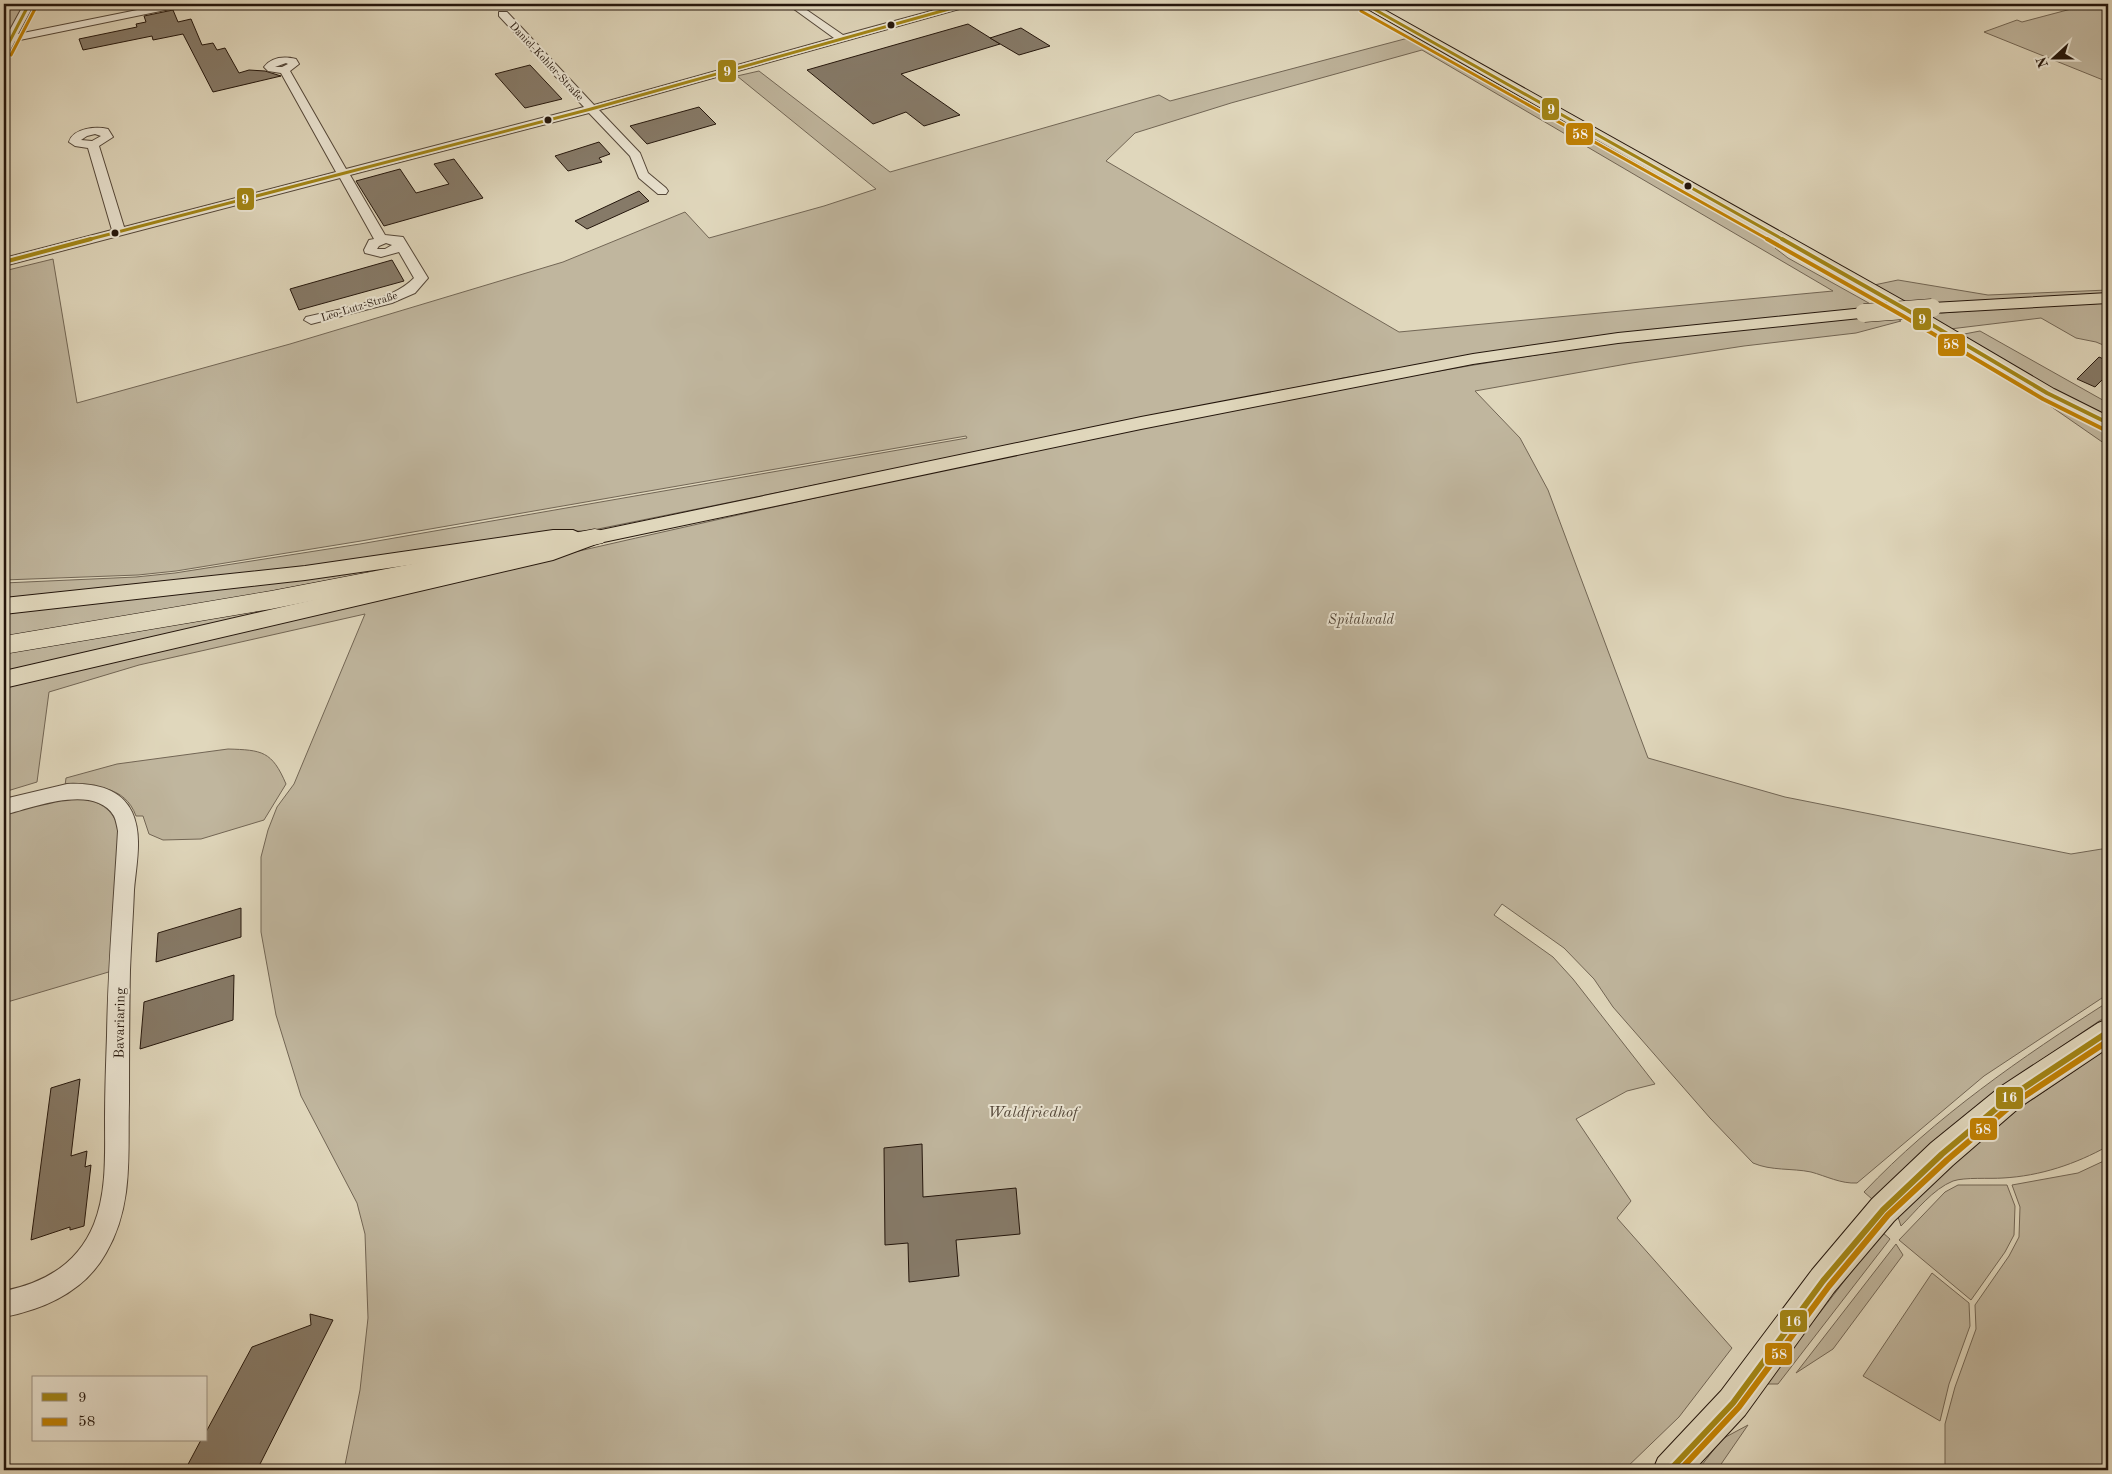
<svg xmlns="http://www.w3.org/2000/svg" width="2112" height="1474" viewBox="0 0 2112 1474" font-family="'Old Standard TT',serif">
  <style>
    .green { fill: #c0b69e; stroke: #726655; fill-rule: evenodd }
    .building { fill: #867a68; stroke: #24160c }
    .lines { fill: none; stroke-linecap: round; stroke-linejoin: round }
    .minor-casing { stroke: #534638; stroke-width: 2 }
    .major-casing { stroke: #24160c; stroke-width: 2 }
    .highway-casing { stroke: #24160c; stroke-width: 1 }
    .minor { fill: #ebe5d3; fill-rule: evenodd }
    .major { fill: #e0d7bc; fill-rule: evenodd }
    .highway { fill: #e0d7bc; fill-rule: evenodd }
    .major-bridge-casing { stroke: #24160c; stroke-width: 19; stroke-linecap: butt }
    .major-bridge { stroke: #e0d7bc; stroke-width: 18 }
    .bus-1-far1-casing { stroke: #ebe5d3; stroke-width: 5.5 }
    .bus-1-casing { stroke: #ebe5d3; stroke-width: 7 }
    .bus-2-far2-casing { stroke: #ebe5d3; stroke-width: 5.5 }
    .bus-2-far1-casing { stroke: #ebe5d3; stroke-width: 7 }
    .bus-2-casing { stroke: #ebe5d3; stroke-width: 10 }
    .bus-3-far1-casing { stroke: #ebe5d3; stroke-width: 5.5 }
    .bus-3-casing { stroke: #ebe5d3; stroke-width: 10 }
    .bus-1-far1 { stroke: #a38616; stroke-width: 3 }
    .bus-1 { stroke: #a38616; stroke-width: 4 }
    .bus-2-far2 { stroke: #c28203; stroke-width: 3 }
    .bus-2-far1 { stroke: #c28203; stroke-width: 4 }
    .bus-2 { stroke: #c28203; stroke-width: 6 }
    .bus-3-far1 { stroke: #a38616; stroke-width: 3 }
    .bus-3 { stroke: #a38616; stroke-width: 6 }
    .bus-dot { fill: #24160c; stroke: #ebe5d3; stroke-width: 2 }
    .labels { text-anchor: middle; stroke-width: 4; stroke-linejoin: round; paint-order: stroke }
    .far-street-label { font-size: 11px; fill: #24160c; stroke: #ebe5d3 }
    .park-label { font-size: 14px; font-style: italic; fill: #534638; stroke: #ebe5d3 }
    .street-label { font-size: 14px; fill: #24160c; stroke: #ebe5d3 }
    .near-park-label { font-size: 16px; font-style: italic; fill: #534638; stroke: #ebe5d3 }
    .line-badge { stroke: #ebe5d3; stroke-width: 2 }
    .badge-label { font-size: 14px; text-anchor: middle; font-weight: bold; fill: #fff }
  </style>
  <rect width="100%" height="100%" fill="#e0d7bc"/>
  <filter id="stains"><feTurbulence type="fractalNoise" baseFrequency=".004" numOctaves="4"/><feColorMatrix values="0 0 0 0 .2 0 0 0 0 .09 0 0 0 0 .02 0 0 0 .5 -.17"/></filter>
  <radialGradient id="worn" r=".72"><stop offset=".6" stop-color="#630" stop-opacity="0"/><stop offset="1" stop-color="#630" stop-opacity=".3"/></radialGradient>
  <g class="green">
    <polygon points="7,4 24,4 4,42 4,11"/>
    <polygon points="2090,4 2108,4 2108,82 1984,32 2017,20 2022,22"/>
    <path d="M 1412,37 L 1673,188 L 1779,245 L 1775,248 L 1788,258 L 1901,321 L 1856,333 L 1744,346 L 1632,363 L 1475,391 L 1520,438 L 1548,490 L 1648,758 L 1785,797 L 2071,854 L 2108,848 L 2108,994 L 1984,1076 L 1857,1183 C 1841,1184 1826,1176 1811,1172 C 1792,1168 1771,1171 1753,1163 L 1710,1118 L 1613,1007 L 1594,979 L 1564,948 L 1502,904 L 1494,915 L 1553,957 L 1573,979 L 1655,1084 L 1627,1091 L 1576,1119 L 1631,1201 L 1617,1218 L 1732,1348 L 1679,1417 L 1624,1470 L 344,1470 L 360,1390 L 368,1318 L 365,1234 L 357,1203 L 301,1096 L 276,1015 L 261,932 L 261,857 L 268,830 L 277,807 L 294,784 L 365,614 L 139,665 L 49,692 L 37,782 L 4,792 L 4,685 C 284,619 565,553 846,491 C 1083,439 1321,388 1561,351 L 1470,356 L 1343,378 L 593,530 L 552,533 L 443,551 L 56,598 L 4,603 L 4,583 L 136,577 L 175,573 L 360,544 L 967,438 L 966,436 L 361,541 L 176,571 L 138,575 L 4,580 L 4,271 L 53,259 L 77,403 L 290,344 L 563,262 L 685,212 L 709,238 L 824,206 L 876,189 L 737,76 L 759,71 L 890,172 L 1159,95 L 1170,101 ZM 1422,50 L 1833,291 L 1399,332 L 1106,161 L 1135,133 L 1231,103 Z"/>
    <polygon points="1898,280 1988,295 2108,290 2108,296 1927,304 1941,313 2004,308 2108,303 2108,347 2096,342 2076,338 2041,318 1950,329 1874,285"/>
    <polygon points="1980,331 2108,403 2108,421 2088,411 1959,335"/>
    <polygon points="2033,394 2069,413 2108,431 2108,446"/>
    <polygon points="499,548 61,631 4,639 4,609 53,605"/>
    <polygon points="358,589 4,676 4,651"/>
    <path d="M 228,749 C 262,750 272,751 286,784 L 264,820 L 201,839 L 163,840 L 149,834 L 143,816 L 136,816 C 125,785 93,785 65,786 L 66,778 L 117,764 Z"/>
    <path d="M 85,798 C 107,806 112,810 121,833 L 112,971 L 4,1003 L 4,812 L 60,799 Z"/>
    <path d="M 2108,1002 L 2108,1015 L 1997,1090 L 1872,1199 L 1864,1192 C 1935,1117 2022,1057 2108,1002 Z"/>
    <path d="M 2108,1048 L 2108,1146 C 2076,1164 2040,1176 2003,1178 C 1989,1179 1965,1177 1953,1181 C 1933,1189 1916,1211 1901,1226 L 1897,1214 L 1953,1162 L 2021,1107 Z"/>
    <polygon points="2108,1159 2108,1470 1945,1470 1945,1424 1955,1387 1976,1329 1975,1305 2009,1256 2019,1237 2020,1207 2012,1185 2078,1173"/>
    <polygon points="1958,1185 2007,1185 2015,1206 2014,1235 2005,1252 1971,1300 1899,1240 1945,1192"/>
    <polygon points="1882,1232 1890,1239 1778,1384 1765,1384"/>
    <polygon points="1896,1244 1903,1255 1833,1349 1796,1373"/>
    <polygon points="1932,1273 1969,1303 1970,1326 1949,1384 1940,1421 1863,1376"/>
    <polygon points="1748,1425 1717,1470 1698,1470 1722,1439"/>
  </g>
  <g class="building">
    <polygon points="173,10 178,22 191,19 202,45 213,43 217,50 225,48 239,73 249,70 265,71 281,76 213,92 183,34 153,40 152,36 83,50 79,39 137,27 136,24 146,22 144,16"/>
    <polygon points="968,24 1000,44 901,74 960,115 924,126 906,112 873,124 807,70"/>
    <polygon points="1021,28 1050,46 1019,55 990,38"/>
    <polygon points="530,65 562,99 525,108 495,74"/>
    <polygon points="699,107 716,124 647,144 630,126"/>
    <polygon points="599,142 610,154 599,158 602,162 568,171 555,156"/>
    <polygon points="454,159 483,198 384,226 356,181 400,169 416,193 449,184 434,164"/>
    <polygon points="639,191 649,201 587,229 575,221"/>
    <polygon points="392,260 404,281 299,310 290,289"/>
    <polygon points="2099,357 2108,361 2108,374 2095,387 2077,379"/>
    <polygon points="241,908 241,937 156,962 158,933"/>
    <polygon points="234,975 233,1020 140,1049 144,1002"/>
    <polygon points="80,1079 71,1156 87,1151 85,1167 91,1165 84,1226 70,1230 70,1227 31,1240 51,1088"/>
    <polygon points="922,1144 923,1197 1016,1188 1020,1234 956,1240 959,1276 909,1282 908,1243 885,1245 884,1148"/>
    <polygon points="310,1314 333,1320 257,1470 185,1470 201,1440 206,1440 206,1432 252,1347 311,1325"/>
  </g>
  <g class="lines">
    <g class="minor-casing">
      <g id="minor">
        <polygon points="24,4 34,4 18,34 167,4 185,4 180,7 15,41 8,54 4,55 5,39"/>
        <path d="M 787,4 L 798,4 L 843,35 L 957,4 L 972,4 L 970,6 L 599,110 L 640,153 L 648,173 L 666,188 L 668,191 L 666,194 L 658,194 L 639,178 L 630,156 L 589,113 L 350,175 L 385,235 L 403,237 L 428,278 L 415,293 L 392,303 L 311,324 L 304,320 L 306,317 C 339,309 391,302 414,278 L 399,252 L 381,257 L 365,253 L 364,250 L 369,240 L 374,239 L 340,178 L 4,266 L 4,258 L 112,230 L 88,148 L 75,146 L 69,142 C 73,128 96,126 108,129 L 113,137 L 99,146 L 124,227 L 336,172 L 281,73 L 268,71 L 264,67 C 272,57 283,56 296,59 L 299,64 L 290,71 L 346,169 L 584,107 L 499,16 L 499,12 L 507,12 L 594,105 L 834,38 ZM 286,63 L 288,64 L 282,67 L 275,67 ZM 95,134 L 101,136 L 92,141 L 81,140 L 87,136 ZM 386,243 L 392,245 L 385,249 L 377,249 L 379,246 Z"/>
        <path d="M 67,784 C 92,783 120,787 132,812 C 143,836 136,865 134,890 C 133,917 131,943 130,970 C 129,1014 129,1058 129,1102 C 128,1132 130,1162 126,1192 C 123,1214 117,1234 106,1253 C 85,1291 45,1309 4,1317 L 4,1291 C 44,1283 78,1264 94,1224 C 107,1192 105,1154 105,1119 C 105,1091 106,1064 107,1036 C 108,967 114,899 118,831 C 117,826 116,820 114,816 C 94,783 32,808 4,815 L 4,799 Z"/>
      </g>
    </g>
    <g class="major-casing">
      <g id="major">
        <polygon points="1359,4 1374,4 1913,306 2054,389 2108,416 2108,429 2040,397 1901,314"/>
        <polygon points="2108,293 2108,303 1932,313 1926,312 1923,308 1926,304 1932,303"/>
        <polygon points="1864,308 1870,309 1873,313 1870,317 1618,343 1473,364 1141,429 599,543 553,560 4,688 4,671 556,544 305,580 4,614 4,598 305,566 553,530 573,530 582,534 1141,417 1473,354 1618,333"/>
        <polygon points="2108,1019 2108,1048 2020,1107 1953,1165 1894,1221 1834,1292 1745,1415 1694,1470 1653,1470 1658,1458 1721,1391 1812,1270 1872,1199 1931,1143 2000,1087 2098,1023"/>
      </g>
    </g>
    <g class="highway-casing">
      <polygon id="highway" points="595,529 603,531 607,537 603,543 271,609 4,654 4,636 271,591"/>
    </g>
    <use href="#minor" class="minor"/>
    <use href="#major" class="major"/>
    <use href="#highway" class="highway"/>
    <g class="major-bridge-casing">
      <polyline id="major-bridge" points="1864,313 1932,308"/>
    </g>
    <use href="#major-bridge" class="major-bridge"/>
    <g class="bus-1-far1-casing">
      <g id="bus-1-far1">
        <polyline points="1365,4 1784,240"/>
        <polyline points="87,240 591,109 967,4"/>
      </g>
    </g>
    <g class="bus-1-casing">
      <g id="bus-1">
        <polyline points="1782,239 1907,310 2047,393 2108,423"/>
        <polyline points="4,262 91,239"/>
      </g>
    </g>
    <g class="bus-2-far2-casing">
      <g id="bus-2-far2">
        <polyline points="1361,11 1769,240"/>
        <polyline points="11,55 36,7"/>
      </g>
    </g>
    <g class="bus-2-far1-casing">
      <polyline id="bus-2-far1" points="1767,239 1903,316 2043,399 2105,430"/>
    </g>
    <g class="bus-2-casing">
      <polyline id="bus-2" points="1680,1470 1739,1407 1829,1286 1888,1215 1947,1160 2014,1103 2108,1041"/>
    </g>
    <g class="bus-3-far1-casing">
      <polyline id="bus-3-far1" points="4,52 29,4"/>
    </g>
    <g class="bus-3-casing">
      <polyline id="bus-3" points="1670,1470 1733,1403 1823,1281 1883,1210 1942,1154 2010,1097 2108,1032"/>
    </g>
    <use href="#bus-1-far1" class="bus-1-far1"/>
    <use href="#bus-1" class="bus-1"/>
    <use href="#bus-2-far2" class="bus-2-far2"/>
    <use href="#bus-2-far1" class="bus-2-far1"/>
    <use href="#bus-2" class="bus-2"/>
    <use href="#bus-3-far1" class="bus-3-far1"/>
    <use href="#bus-3" class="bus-3"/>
  </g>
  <g class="bus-dot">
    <circle cx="891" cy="25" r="4.5"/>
    <circle cx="548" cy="120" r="4.5"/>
    <circle cx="1688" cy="186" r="4.5"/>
    <circle cx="115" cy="233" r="4.5"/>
  </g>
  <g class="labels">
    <g class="far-street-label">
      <text transform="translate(547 61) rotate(47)" y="4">Daniel-Kohler-Straße</text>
      <text transform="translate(359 306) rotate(-17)" y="4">Leo-Lutz-Straße</text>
    </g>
    <g class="park-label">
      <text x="1361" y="624">Spitalwald</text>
    </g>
    <g class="street-label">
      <text transform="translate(119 1023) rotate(-89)" y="5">Bavariaring</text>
    </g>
    <g class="near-park-label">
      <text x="1033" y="1117">Waldfriedhof</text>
    </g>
  </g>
  <g class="line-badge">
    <rect x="717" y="59" width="20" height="24" rx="5" fill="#a38616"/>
    <rect x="1541" y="97" width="19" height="24" rx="5" fill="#a38616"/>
    <rect x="1565" y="122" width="29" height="24" rx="5" fill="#c28203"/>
    <rect x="236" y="187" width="19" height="24" rx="5" fill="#a38616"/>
    <rect x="1912" y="307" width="20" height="24" rx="5" fill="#a38616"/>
    <rect x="1937" y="333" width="29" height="24" rx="5" fill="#c28203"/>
    <rect x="1995" y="1086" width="29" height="24" rx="5" fill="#a38616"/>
    <rect x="1969" y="1117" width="29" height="24" rx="5" fill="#c28203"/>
    <rect x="1779" y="1309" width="29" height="24" rx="5" fill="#a38616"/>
    <rect x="1764" y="1342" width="29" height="24" rx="5" fill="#c28203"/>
  </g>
  <g class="badge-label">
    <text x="727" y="76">9</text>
    <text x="1551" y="114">9</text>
    <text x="1580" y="139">58</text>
    <text x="245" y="204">9</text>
    <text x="1922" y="324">9</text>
    <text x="1951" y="349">58</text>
    <text x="2009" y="1102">16</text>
    <text x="1983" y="1134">58</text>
    <text x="1793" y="1326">16</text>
    <text x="1779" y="1359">58</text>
  </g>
  <rect width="2112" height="1474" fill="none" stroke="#e0d7bc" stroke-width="20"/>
  <rect x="5" y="5" width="2102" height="1464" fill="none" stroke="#24160c" stroke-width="2.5"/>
  <rect x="10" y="10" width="2092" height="1454" fill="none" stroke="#24160c"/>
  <rect x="32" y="1376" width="175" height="65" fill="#ebe5d3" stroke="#9b9283"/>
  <rect x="42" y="1393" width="25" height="8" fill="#a38616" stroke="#9b9283"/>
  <text x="78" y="1402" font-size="15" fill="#24160c">9</text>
  <rect x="42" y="1418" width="25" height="8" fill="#c28203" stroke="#9b9283"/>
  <text x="78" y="1426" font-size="15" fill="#24160c">58</text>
  <g transform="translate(2054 58) rotate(249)" stroke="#ebe5d3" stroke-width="4" paint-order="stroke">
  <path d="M0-4L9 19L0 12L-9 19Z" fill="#24160c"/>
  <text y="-8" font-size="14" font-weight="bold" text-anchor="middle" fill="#24160c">N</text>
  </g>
  <rect width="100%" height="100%" filter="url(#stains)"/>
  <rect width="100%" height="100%" fill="url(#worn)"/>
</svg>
